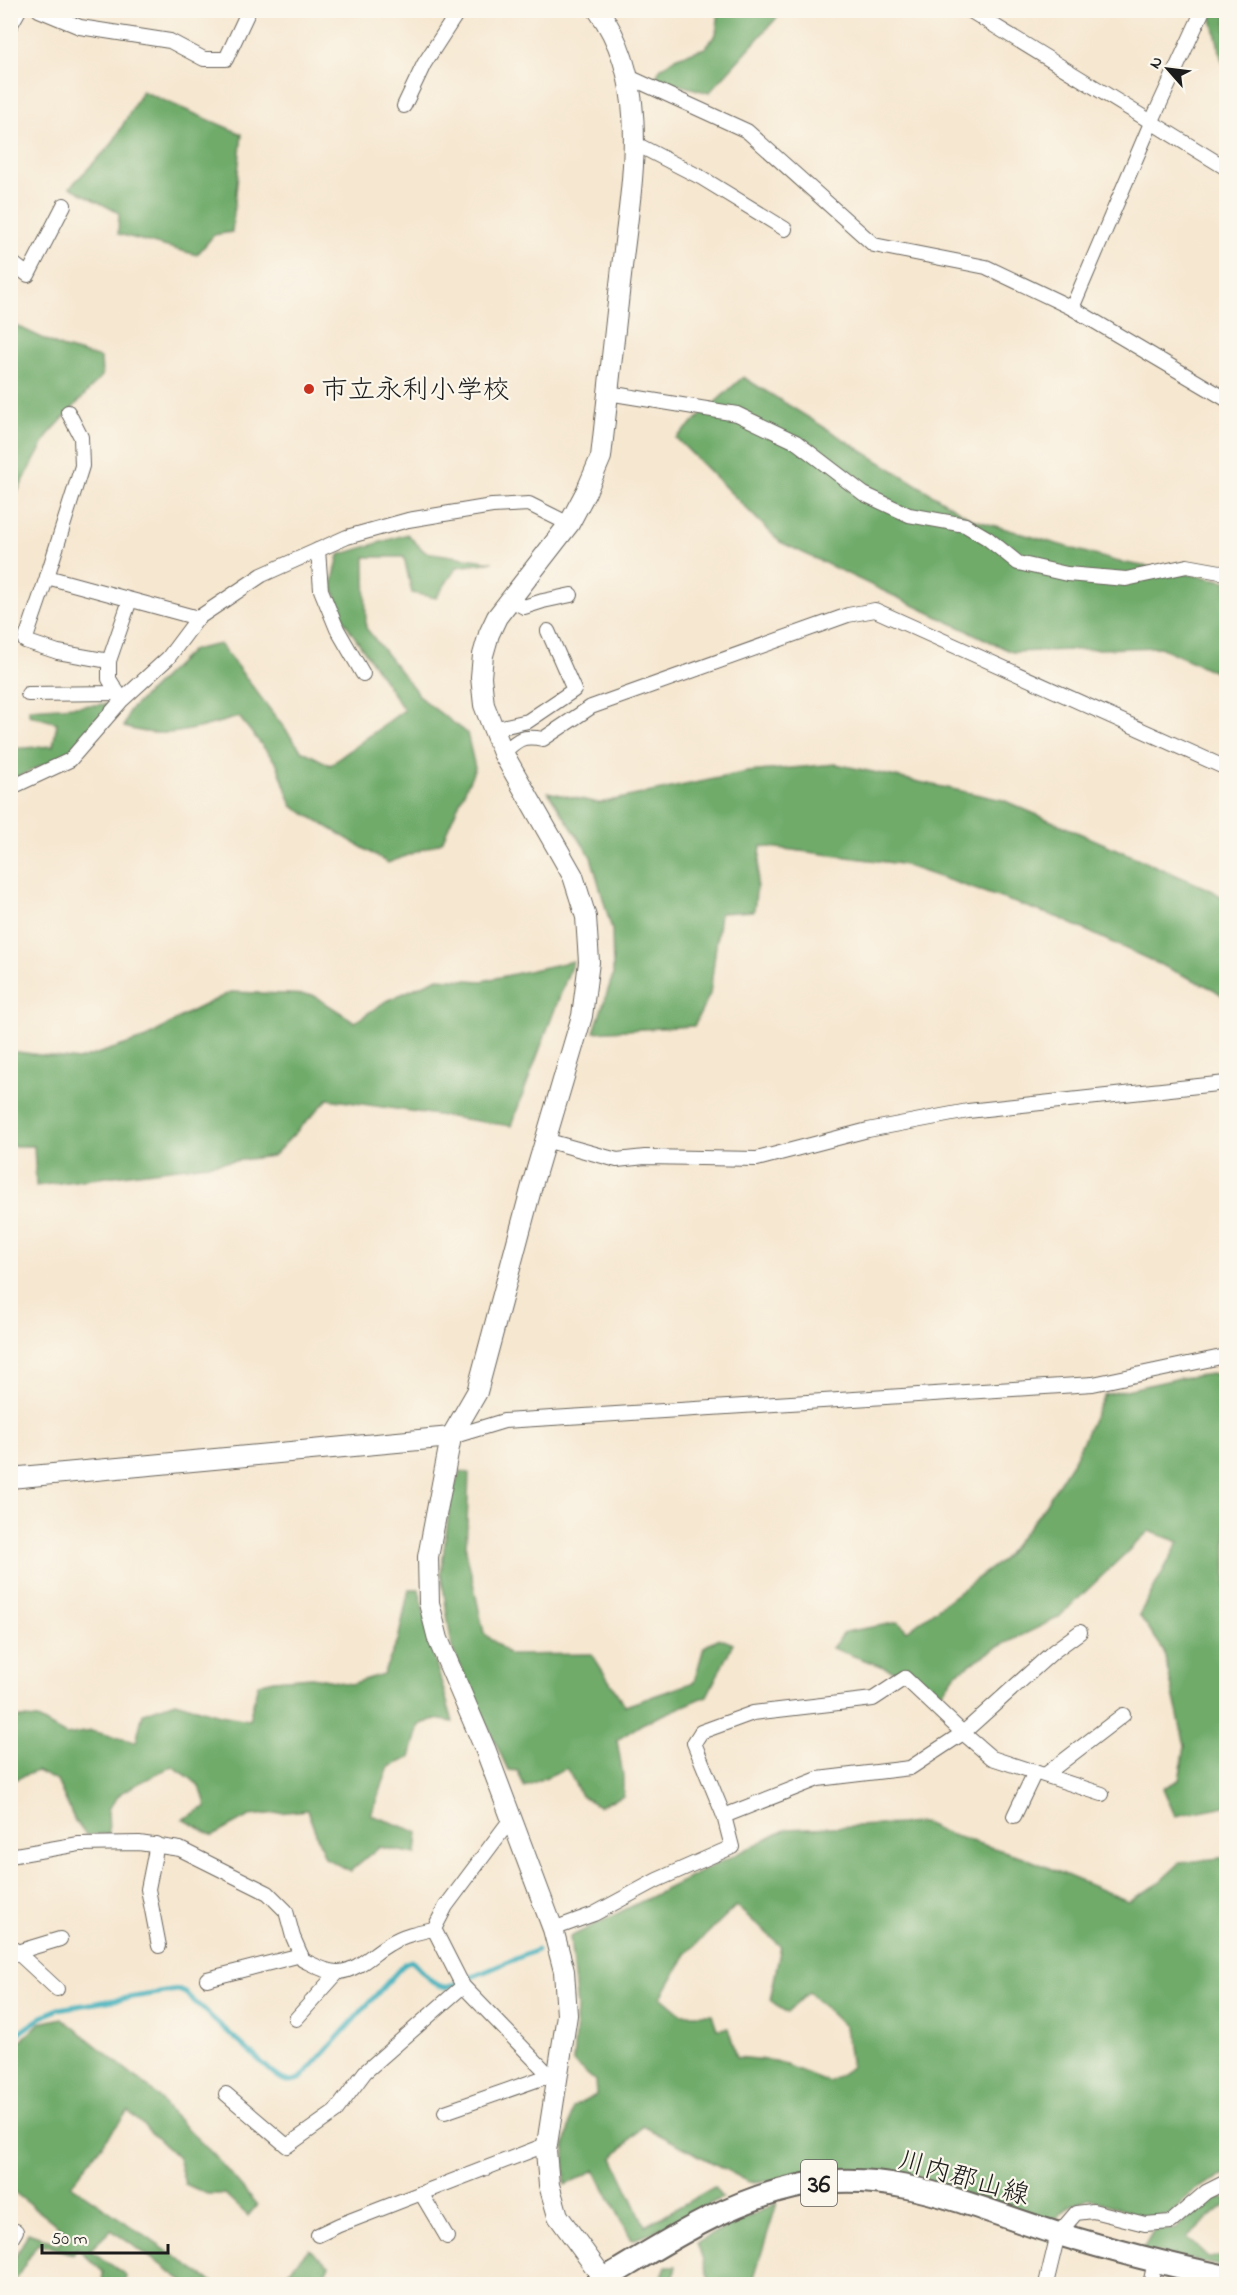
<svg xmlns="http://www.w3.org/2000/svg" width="1237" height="2295" viewBox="0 0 1237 2295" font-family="'Indie Flower','Klee One',sans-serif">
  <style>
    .forest { fill: #70ab6b; stroke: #466444; stroke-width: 1.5; fill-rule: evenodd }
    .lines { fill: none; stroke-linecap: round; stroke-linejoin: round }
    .stream { stroke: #41b0bc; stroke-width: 5 }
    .street-casing { stroke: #68635b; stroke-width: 16 }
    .secondary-casing { stroke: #68635b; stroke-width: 22 }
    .primary-casing { stroke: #68635b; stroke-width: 26 }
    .street { stroke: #fff; stroke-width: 14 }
    .secondary { stroke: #fff; stroke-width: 20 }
    .primary { stroke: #fff; stroke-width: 22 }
    .poi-dot { fill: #c8321e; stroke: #fbf7ec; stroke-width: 2 }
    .labels { text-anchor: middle; stroke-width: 4.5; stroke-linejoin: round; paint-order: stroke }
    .shield { fill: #fbf7ec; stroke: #5f5e5a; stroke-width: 1.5 }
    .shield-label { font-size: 26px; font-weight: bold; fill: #1c1c1c }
    .poi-label { font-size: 27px; fill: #1c1c1c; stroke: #fbf7ec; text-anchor: start }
    .street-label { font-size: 27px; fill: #1c1c1c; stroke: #fbf7ec }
  </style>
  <rect width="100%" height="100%" fill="#fbf7ec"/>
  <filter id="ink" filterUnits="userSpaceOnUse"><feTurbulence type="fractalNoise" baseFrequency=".0167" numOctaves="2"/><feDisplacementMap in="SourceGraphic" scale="12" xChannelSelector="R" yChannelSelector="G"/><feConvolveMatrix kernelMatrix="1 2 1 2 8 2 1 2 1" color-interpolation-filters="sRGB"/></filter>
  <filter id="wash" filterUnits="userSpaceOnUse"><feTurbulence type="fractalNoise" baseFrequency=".008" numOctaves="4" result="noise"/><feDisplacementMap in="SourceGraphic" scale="24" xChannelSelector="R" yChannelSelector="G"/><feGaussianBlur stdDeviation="1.35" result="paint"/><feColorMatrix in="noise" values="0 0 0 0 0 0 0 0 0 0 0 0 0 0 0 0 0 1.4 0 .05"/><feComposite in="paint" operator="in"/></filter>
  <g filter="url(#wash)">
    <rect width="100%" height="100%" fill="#f6e7d0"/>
    <g class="forest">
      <polygon points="719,11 783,11 709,93 655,78 660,69 677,57 705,48 716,34"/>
      <polygon points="1210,11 1226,11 1226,66 1222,61"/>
      <polygon points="142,91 242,134 232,232 214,235 197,255 118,234 119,213 70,187 112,144"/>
      <polygon points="15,325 61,347 101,358 102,376 48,435 11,504 10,328"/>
      <polygon points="743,377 972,519 1115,561 1226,581 1226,677 1160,647 1012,652 780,542 676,438"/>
      <path d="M 407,534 L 425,552 L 493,562 L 457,567 L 436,598 L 412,593 L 404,557 L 365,557 L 366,628 L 423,700 L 467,733 L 475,768 L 442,842 L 388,863 L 292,806 L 277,764 L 239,717 C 197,728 167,741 124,727 L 129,711 L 192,650 L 220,644 L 301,750 L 330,765 L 404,710 L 344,621 L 332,585 L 339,555 Z"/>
      <polygon points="106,704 105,713 67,754 11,780 10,749 53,746 57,723 29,715 29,709"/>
      <polygon points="836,764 1003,800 1213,891 1226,900 1226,998 1213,989 1059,918 901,864 761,846 754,911 720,913 710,994 694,1026 594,1032 613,975 612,930 591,857 548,792 599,803 747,772"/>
      <polygon points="573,961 511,1126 328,1099 273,1156 36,1186 34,1146 11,1146 11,1051 78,1060 146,1038 186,1014 231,992 313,995 355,1022 386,1001 438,978 482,981"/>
      <polygon points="1226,1372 1226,1806 1175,1816 1163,1788 1179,1780 1185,1746 1163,1649 1139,1615 1179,1542 1149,1531 1058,1618 998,1647 956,1673 938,1698 907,1673 891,1670 832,1648 845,1632 899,1622 907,1631 1003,1559 1042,1510 1075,1458 1104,1395 1180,1378"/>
      <polygon points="461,1471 469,1473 466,1550 484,1633 510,1655 592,1654 625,1706 694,1682 704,1647 719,1638 733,1644 707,1696 642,1724 617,1740 623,1776 623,1796 599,1806 581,1796 567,1768 524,1787 518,1771 508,1770 452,1648 441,1573 451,1495"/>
      <path d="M 409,1589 L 419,1589 L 432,1650 L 453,1722 L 435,1719 L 419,1725 L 410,1758 L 389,1767 L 371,1815 L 418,1832 L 416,1854 L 379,1847 L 350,1871 L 325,1858 L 307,1810 L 249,1816 L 213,1836 L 183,1819 L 206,1807 C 202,1782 192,1779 172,1766 L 122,1792 L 108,1809 L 109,1834 L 86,1835 L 75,1821 L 57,1781 L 37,1771 L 11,1781 L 10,1717 L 38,1719 L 66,1735 L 91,1731 L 136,1742 L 143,1713 L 175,1702 L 220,1715 L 249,1720 L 258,1684 L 273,1680 L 312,1677 L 351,1684 L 383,1674 L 398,1640 Z"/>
      <path d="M 924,1823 L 948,1834 L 1023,1857 L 1128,1901 L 1155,1886 L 1180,1863 L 1226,1857 L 1226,2174 L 1195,2190 L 1170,2215 L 1145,2217 L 1089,2198 L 1070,2206 L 1051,2223 L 934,2185 L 783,2181 L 749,2182 L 643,2126 L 613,2158 L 645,2226 L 714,2187 L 722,2198 L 651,2233 L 632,2240 L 595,2170 L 565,2185 L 565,2147 L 573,2107 L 596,2095 L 595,2081 L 573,2062 L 577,2008 L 570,1937 L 787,1829 ZM 736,1906 L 781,1946 L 770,2000 L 787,2013 L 809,1992 L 845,2027 L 851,2067 L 829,2082 L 776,2061 L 737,2057 L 728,2028 L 717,2029 L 712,2014 L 681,2014 L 661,1997 L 686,1954 Z"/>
      <polygon points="62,2018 153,2091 173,2115 213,2154 257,2205 248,2216 225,2194 207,2194 185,2184 178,2158 128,2111 71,2185 215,2284 188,2284 111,2230 90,2250 126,2275 125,2284 102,2284 103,2272 77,2248 73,2254 38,2243 13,2284 11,2284 11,2266 28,2233 59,2244 67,2233 10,2189 11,2050 40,2023"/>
      <polygon points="1212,2197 1226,2198 1226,2204 1187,2237 1208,2257 1226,2255 1226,2267 1142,2250 1153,2231 1175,2229"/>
      <polygon points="777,2203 752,2284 705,2284 709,2279 697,2242"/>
      <polygon points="309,2249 329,2265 325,2274 336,2284 277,2284"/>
      <polygon points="666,2266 676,2266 673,2284 659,2284"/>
    </g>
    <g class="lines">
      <path class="stream" d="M 10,2039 L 42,2017 L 58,2009 L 178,1990 L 185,1993 L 272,2072 C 283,2081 288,2084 301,2078 L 405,1963 L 411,1961 C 423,1969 432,1988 448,1987 L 537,1950"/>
    </g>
  </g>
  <g filter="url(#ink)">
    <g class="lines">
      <g class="street-casing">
        <g id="street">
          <polyline points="39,10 80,27 170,41 204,59 226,59 249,10"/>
          <polyline points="969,10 1226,168"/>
          <polyline points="10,26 19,10"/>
          <polyline points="629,77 747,131 874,245 986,267 1072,308 1226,399"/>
          <polyline points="404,106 424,64 459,10"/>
          <polyline points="636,144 702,178 785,229"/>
          <polyline points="10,261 28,275 64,205"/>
          <polyline points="1072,308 1151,123 1203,10"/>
          <polyline points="608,393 737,414 796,442 864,494 909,515 965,525 987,538 1018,563 1067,574 1126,579 1187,566 1226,573"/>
          <polyline points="68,412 81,437 82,466 47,577 198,618 262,575 347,537 408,520 492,506 529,504 569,524"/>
          <polyline points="318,550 321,590 337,629 363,674"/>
          <polyline points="47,577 25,641 58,652 109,661 130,600"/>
          <polyline points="511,600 524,607 543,601 571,595"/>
          <polyline points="109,661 109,679 121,698"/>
          <polyline points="28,694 118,693"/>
          <polyline points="493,729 528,721 574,690 548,631"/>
          <path d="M 503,753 C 518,739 522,735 543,739 L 591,707 L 848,615 L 875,610 L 1226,768"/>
          <polyline points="10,788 70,760 122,700 168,658 198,618"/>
          <polyline points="545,1140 617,1160 645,1157 757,1159 868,1130 968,1111 1226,1083"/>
          <polyline points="451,1437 504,1421 1093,1384 1226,1356"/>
          <polyline points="1080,1632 1054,1651 963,1733 992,1758 1102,1794"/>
          <polyline points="1045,1775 1123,1715"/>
          <polyline points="1014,1816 1035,1772"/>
          <polyline points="157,1844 148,1889 159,1946"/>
          <path d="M 10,1856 L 79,1844 L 139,1843 L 180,1849 L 268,1893 L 286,1911 L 293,1937 L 303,1960 C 314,1965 327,1973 339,1972 C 359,1970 373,1953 389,1944 C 403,1935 418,1932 434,1929"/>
          <polyline points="434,1929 463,1986 557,2083"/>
          <polyline points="434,1929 446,1906 511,1819"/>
          <polyline points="553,1929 594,1914 657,1880 732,1847 724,1816 694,1743 701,1732 753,1713 873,1699 905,1678 963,1733 910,1768 818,1779 724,1816"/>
          <polyline points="10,1946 17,1952 60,1939"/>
          <polyline points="17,1952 57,1989"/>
          <polyline points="207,1979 301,1955"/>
          <polyline points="296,2019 338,1972"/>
          <polyline points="226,2094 287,2146 335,2112 365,2072 463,1986"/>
          <polyline points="445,2112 551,2075"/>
          <polyline points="421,2193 447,2237"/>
          <polyline points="318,2235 339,2225 548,2144"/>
          <polyline points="10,2241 16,2231"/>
          <polyline points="1046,2284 1058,2234 1076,2213 1093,2211 1145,2224 1171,2222 1206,2192 1226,2182"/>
          <polyline points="1150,2284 1155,2262"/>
        </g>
      </g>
      <g class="secondary-casing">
        <g id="secondary">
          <path d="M 598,10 C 654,87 630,189 621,276 C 614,336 608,396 601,457 L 586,492 L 569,524 L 497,617 L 489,634 L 483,655 L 481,677 L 484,705 L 503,753 L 573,876 L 586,917 L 589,962 L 582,1016 L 533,1182 L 477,1392 L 451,1437 L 428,1557 L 429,1603 L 438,1639 L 486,1751 L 553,1929 L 564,1971 L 567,2015 L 546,2151 L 549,2185 L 558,2216 L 604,2279"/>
          <polyline points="10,1478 451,1437"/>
        </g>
      </g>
      <g class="primary-casing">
        <path id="primary" d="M 596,2284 C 662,2245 726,2200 804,2185 C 893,2167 976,2209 1059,2234 C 1114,2251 1170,2265 1226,2277"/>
      </g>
      <use href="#street" class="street"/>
      <use href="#secondary" class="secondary"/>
      <use href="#primary" class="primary"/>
    </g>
  </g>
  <circle class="poi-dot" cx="309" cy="389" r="6"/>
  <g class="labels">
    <rect class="shield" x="801" y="2160" width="36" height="46" rx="4.5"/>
    <g class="shield-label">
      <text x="819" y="2192">36</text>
    </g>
    <g class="poi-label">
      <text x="321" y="398">市立永利小学校</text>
    </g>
    <g class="street-label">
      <text transform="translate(964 2177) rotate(16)" y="9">川内郡山線</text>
    </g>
  </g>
  <rect width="1237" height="2295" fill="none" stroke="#fbf7ec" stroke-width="36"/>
  <g transform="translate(1168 69) rotate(298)" stroke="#fbf7ec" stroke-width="4.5" paint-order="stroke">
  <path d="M0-4.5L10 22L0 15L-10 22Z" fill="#1c1c1c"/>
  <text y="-9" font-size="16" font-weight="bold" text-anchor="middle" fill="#1c1c1c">N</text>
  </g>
  <path d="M42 2244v9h126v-9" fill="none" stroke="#1c1c1c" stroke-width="3"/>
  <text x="51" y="2244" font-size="18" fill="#1c1c1c" stroke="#fbf7ec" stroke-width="4.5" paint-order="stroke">50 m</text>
</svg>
